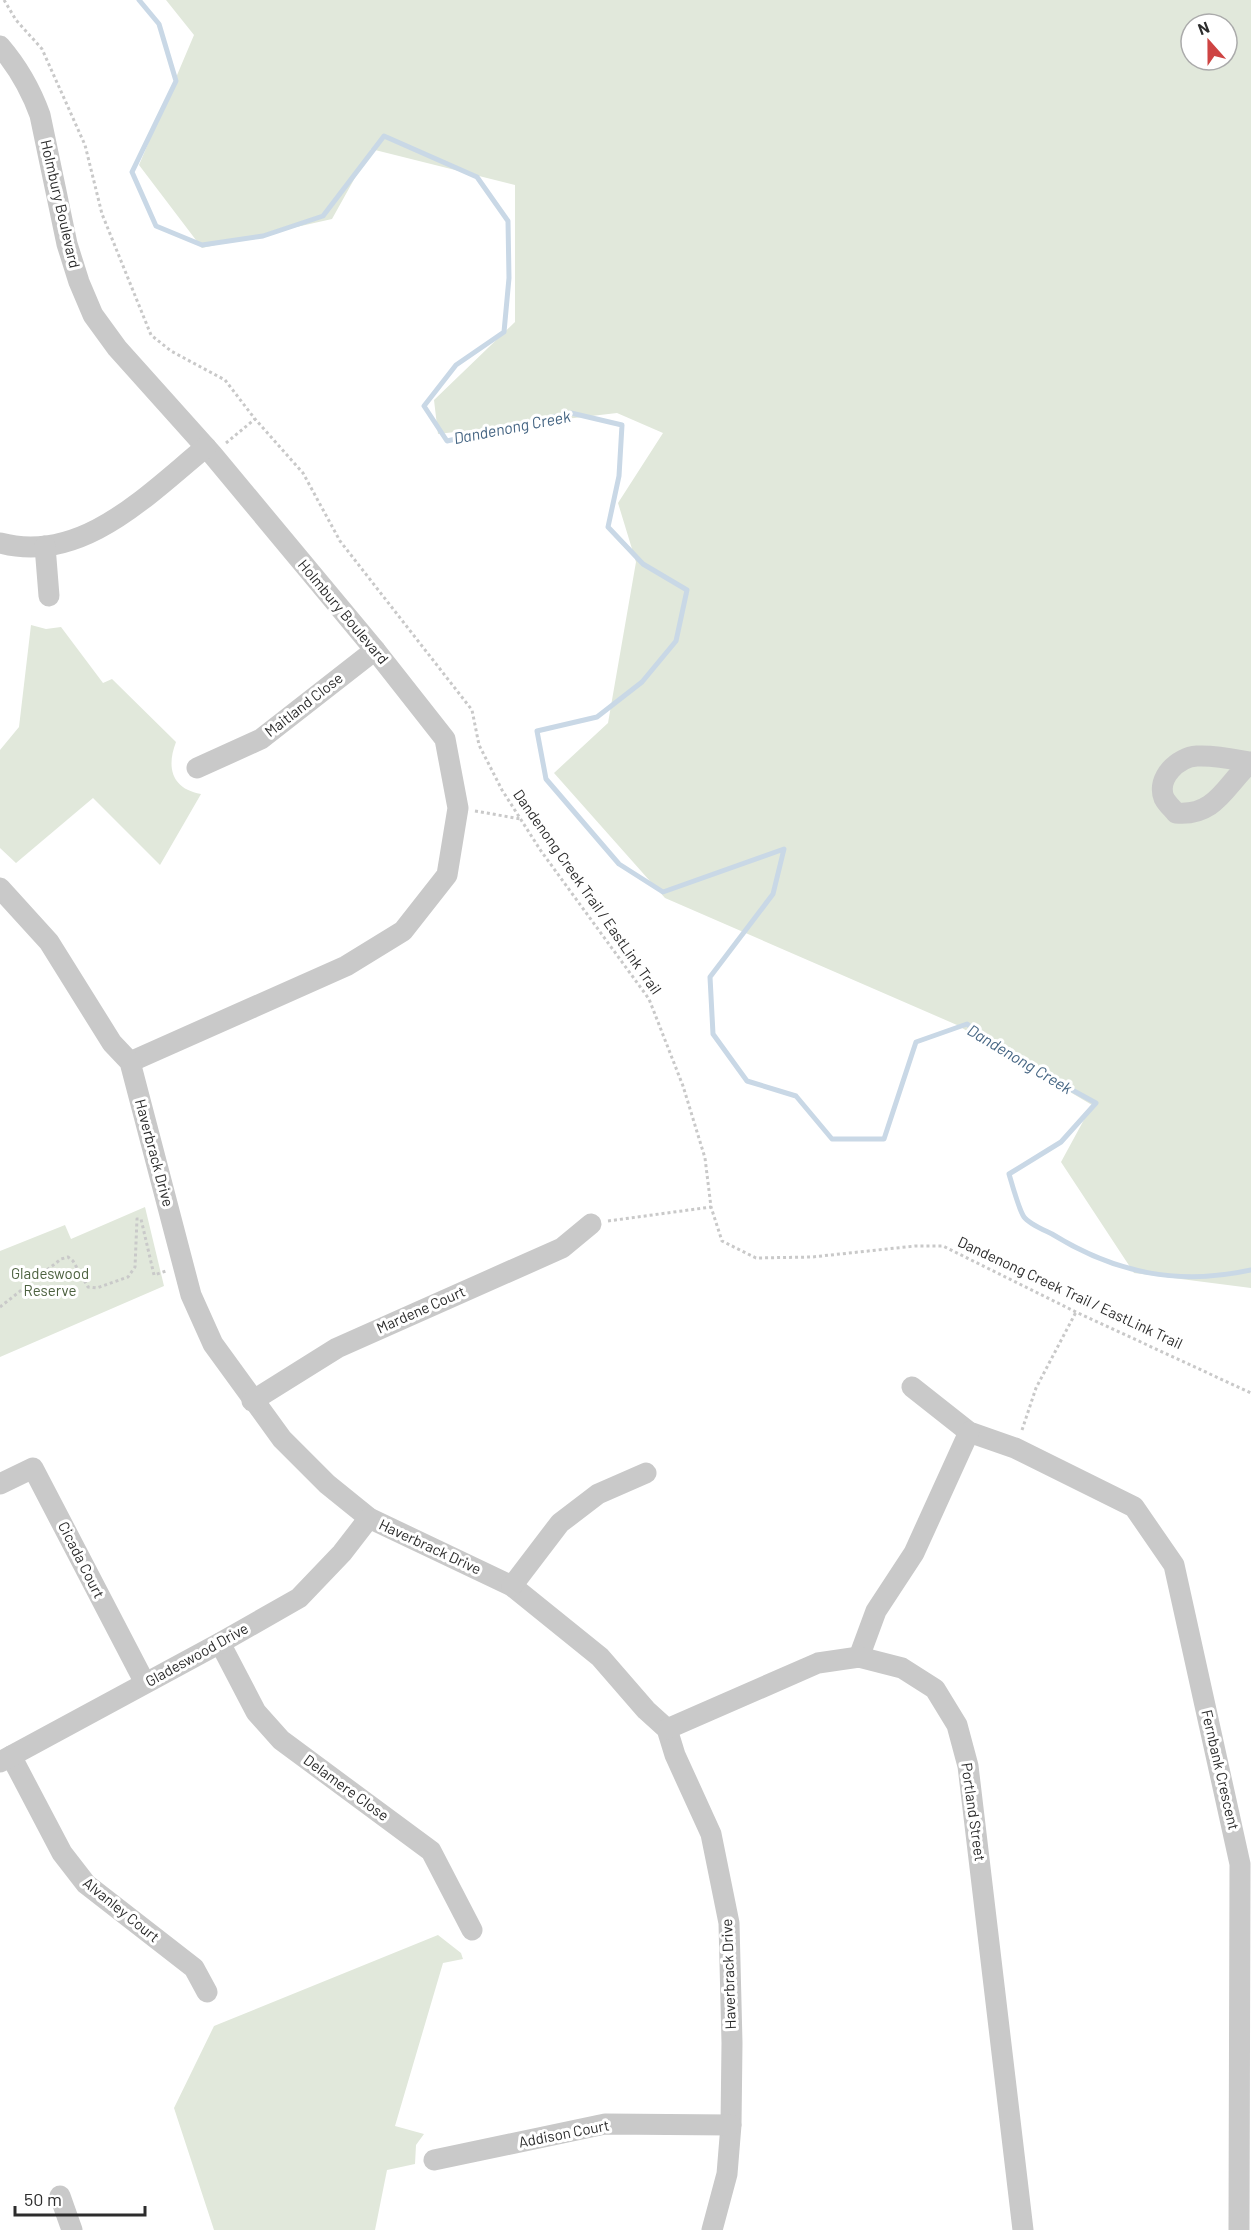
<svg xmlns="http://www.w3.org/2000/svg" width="1251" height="2230" viewBox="0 0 1251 2230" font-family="Barlow,sans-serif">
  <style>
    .green { fill: #e1e8db; fill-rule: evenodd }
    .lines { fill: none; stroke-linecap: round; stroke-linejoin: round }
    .stream { stroke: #c9d8e6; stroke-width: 5 }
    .path { stroke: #c9c9c9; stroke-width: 3; stroke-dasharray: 3 3; stroke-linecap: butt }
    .minor { stroke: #c9c9c9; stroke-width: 21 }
    .labels { text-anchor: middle; stroke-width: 6; stroke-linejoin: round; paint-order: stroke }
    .street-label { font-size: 15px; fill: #2c2c2c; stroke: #fff }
    .park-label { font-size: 15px; fill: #4c613f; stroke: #fff }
    .water-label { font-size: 16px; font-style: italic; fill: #456583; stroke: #fff }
  </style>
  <rect width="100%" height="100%" fill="#fff"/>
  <g class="green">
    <path d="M 166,0 L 1251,0 L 1251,1288 L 1134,1273 L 1061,1162 L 1092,1105 L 957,1025 L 665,898 L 554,773 L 608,723 L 636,562 L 618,503 L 663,433 L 617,413 L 438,434 L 434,400 L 515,322 L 515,185 L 371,149 L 332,219 L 202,248 L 139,165 L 194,35 ZM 1191,24 L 1227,24 L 1227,60 L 1191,60 Z"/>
    <path d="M 31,625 L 46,629 L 61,627 L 103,683 L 112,679 L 176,742 C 166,768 172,789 201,794 L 160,865 L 93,798 L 16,863 L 0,848 L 0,750 L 19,727 Z"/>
    <polygon points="145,1207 164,1286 0,1357 0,1251 65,1225 71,1239"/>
    <polygon points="438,1935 461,1953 463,1959 443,1963 395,2126 424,2134 416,2145 415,2164 387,2170 375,2230 214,2230 174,2108 214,2026"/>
  </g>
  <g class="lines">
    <path class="stream" d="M 139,0 L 159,24 L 176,81 L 132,172 L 156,226 L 202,245 L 263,236 L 323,216 L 384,136 L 477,177 L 508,221 L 509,278 L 504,332 L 456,365 L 424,406 L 447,441 L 571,413 L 622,425 L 619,476 L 608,527 L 643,564 L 687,590 L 676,641 L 642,682 L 597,717 L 537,731 L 546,779 L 619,864 L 663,892 L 784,849 L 773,894 L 710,977 L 713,1034 L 747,1081 L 796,1096 L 832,1139 L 884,1139 L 916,1042 L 967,1024 L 1008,1055 L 1096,1103 L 1061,1142 L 1009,1174 C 1012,1184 1019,1210 1024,1217 C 1029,1224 1044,1230 1052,1234 C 1115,1273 1178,1286 1251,1270"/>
    <g class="path">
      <polyline points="4,0 16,20 42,49 85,145 102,214 151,335 171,351 225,380 255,419 303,473 340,541 472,710 479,745 502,790 541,851 649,999 683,1086 705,1158 711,1207 722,1241 756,1258 812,1257 915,1246 943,1246 1076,1312 1251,1393"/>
      <polyline points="226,443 255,419"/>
      <polyline points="475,811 521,819"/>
      <polyline points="608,1221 711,1207"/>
      <polyline points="0,1307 61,1259 68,1257 73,1261 88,1287 97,1288 128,1277 135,1267 137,1219 141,1219 154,1275 166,1271"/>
      <polyline points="1022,1430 1036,1388 1076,1312"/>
    </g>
    <g class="minor">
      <path d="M 0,46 C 18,67 31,90 40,115 L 67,244 L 79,282 L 93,315 L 117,348 L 212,454 L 375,650 L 445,739 L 458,808 L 447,875 L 403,931 L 346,966 L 130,1062"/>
      <path d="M 0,543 C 82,565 148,494 206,447"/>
      <polyline points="45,546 49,596"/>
      <path d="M 1249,762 C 1233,759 1215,755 1197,756 C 1178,757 1156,778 1164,798 C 1167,804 1172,808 1176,813 C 1216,817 1226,784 1251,762"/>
      <polyline points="197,768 261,739 375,650"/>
      <polyline points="0,888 49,942 112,1043 130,1062 191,1295 213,1344 282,1439 327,1484 369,1518 512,1586 600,1657 646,1710 667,1729 675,1755 711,1834 729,1923 732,2043 731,2125 727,2174 712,2230"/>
      <polyline points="912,1387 969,1432 1015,1448 1134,1507 1174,1565 1240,1864 1239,2230"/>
      <polyline points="252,1401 337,1348 562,1248 591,1224"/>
      <polyline points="0,1484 33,1468 145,1683"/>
      <polyline points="512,1586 560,1523 598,1494 646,1473"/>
      <polyline points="220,1643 256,1712 281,1740 431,1851 472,1930"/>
      <polyline points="859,1657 876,1611 914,1553 969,1432"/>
      <polyline points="667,1729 818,1663 859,1657 902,1668 935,1689 957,1725 968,1766 1023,2230"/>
      <polyline points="11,1756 62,1853 86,1884 194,1968 207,1992"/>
      <polyline points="0,1762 220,1643 299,1598 342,1553 369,1518"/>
      <polyline points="434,2160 605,2124 731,2125"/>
      <polyline points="60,2196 72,2230"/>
    </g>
  </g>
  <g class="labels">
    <g class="street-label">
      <text transform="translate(60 204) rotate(77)" y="5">Holmbury Boulevard</text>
      <text transform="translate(343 612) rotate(50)" y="5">Holmbury Boulevard</text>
      <text transform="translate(304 705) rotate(-38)" y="5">Maitland Close</text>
      <text transform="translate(587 892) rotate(55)" y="5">Dandenong Creek Trail / EastLink Trail</text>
      <text transform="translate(154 1153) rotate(75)" y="5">Haverbrack Drive</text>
      <text transform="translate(1070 1293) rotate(25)" y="5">Dandenong Creek Trail / EastLink Trail</text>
      <text transform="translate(421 1310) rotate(-24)" y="5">Mardene Court</text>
      <text transform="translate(430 1547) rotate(25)" y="5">Haverbrack Drive</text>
      <text transform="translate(81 1560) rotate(63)" y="5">Cicada Court</text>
      <text transform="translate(197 1655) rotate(-29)" y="5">Gladeswood Drive</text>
      <text transform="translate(1220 1770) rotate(77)" y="5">Fernbank Crescent</text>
      <text transform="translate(346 1788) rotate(36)" y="5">Delamere Close</text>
      <text transform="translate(973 1812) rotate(82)" y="5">Portland Street</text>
      <text transform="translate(121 1910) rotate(39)" y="5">Alvanley Court</text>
      <text transform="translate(729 1974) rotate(-92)" y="5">Haverbrack Drive</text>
      <text transform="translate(564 2134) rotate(-11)" y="5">Addison Court</text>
    </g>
    <g class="park-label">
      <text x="50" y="1279">Gladeswood<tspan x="50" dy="17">Reserve</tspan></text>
    </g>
    <g class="water-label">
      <text transform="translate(512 427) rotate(-11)" y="6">Dandenong Creek</text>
      <text transform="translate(1020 1059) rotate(31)" y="6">Dandenong Creek</text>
    </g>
  </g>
  <g transform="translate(1209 42) rotate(339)"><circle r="28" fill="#ffffff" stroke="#ababab" stroke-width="1.5"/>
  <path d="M0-4.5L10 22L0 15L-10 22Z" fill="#ce4443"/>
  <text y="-9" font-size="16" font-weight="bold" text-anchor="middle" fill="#2c2c2c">N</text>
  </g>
  <path d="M15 2206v9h130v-9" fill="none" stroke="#2c2c2c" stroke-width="3"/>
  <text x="24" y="2206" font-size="18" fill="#2c2c2c" stroke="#ffffff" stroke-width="4.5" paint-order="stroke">50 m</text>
</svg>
